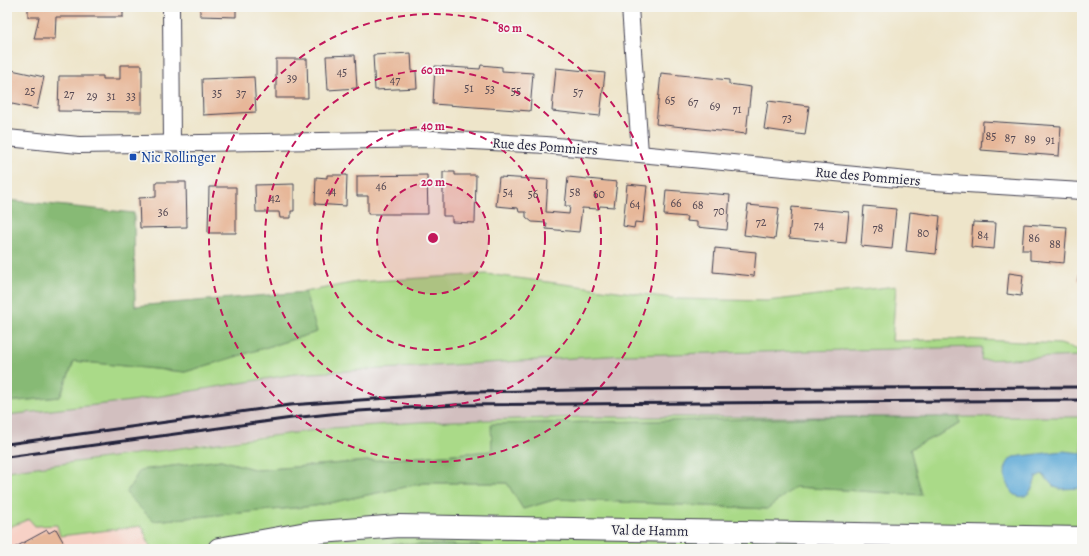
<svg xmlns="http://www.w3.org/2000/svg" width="1089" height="556" viewBox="0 0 1089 556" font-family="Alegreya,serif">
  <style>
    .built { fill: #f7d1c6 }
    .industrial { fill: #d2bfbf }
    .green { fill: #aada88; stroke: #667e62 }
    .forest { fill: #87ba74; stroke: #546e58 }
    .water { fill: #5eaad7; stroke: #406689 }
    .building { fill: #e7b799 }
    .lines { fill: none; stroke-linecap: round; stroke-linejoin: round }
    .street-casing { stroke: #413f50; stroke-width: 18 }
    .primary-casing { stroke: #413f50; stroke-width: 24 }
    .street { stroke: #fff; stroke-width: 16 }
    .primary { stroke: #fff; stroke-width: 22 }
    .rail { stroke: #22223b; stroke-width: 3 }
    .ring { fill: none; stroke: #c2185b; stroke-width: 2; stroke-dasharray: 7 5 }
    .transit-dot { fill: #1a4fb4; stroke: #f6f6f2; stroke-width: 1.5 }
    .labels { text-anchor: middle; stroke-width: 3.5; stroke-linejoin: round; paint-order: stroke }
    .number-label { font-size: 12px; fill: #534752 }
    .street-label { font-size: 14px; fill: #22223b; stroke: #f6f6f2 }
    .transit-label { font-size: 14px; fill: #164399; stroke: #f6f6f2; text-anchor: start }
    .centre { fill: #c2185b; stroke: #f6f6f2; stroke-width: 2 }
    .ring-label { font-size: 12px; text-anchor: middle; font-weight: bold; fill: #c2185b; stroke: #f6f6f2; stroke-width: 3.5; stroke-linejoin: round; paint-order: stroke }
  </style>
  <rect width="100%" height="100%" fill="#f6f6f2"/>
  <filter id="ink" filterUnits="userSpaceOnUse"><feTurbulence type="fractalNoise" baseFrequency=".025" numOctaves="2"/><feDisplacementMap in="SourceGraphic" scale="8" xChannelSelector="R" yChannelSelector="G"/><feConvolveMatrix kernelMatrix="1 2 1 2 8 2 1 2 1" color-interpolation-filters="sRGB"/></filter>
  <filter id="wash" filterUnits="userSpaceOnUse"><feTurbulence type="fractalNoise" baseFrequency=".012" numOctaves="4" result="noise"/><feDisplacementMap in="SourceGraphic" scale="16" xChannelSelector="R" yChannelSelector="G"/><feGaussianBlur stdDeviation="0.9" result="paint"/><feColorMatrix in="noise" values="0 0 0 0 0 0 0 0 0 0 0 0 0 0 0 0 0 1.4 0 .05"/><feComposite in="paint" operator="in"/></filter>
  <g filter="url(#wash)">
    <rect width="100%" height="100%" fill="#eee5ca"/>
    <polygon class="built" points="29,519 35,526 57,525 60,536 142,526 151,549 7,549 7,528"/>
    <polygon class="industrial" points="982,347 982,360 1082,356 1082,417 581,417 421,422 332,428 223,441 224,444 211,446 210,443 7,471 7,415 131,401 295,374 625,355"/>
    <g class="green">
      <polygon points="486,274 679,299 767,301 896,286 892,341 964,339 1060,344 1082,351 1082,356 981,360 982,347 625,355 295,374 131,401 7,415 7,402 60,397 74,361 185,372 317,332 305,292 357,282"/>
      <polygon points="581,417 868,417 492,424 492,451 257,470 221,460 140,470 153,521 315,506 424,483 507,483 523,509 557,499 766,509 795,487 921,495 910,449 960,424 959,417 1082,417 1082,549 893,545 893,549 482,549 481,546 397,544 346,549 151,549 142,526 60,536 57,525 35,526 29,519 7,528 7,471 332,428 421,422"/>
    </g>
    <g class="forest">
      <polygon points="7,200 134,213 135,306 305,292 317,332 185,372 74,361 60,397 7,402"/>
      <polygon points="868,417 959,417 960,424 910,449 922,495 795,487 767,509 557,499 523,509 507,483 424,483 315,506 153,521 126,493 140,470 221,460 257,470 492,451 491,424"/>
      <polygon points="397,544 481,546 481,549 346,549"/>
      <polygon points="893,545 1032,549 893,549"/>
    </g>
    <path class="water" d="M 1063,451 L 1082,453 L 1082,488 L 1060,489 L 1054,487 L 1042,474 L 1036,477 C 1025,524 989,475 1013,457 Z"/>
    <g id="blocks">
      <g class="building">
        <polygon points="28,7 123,7 123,17 56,17 55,39 34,39 39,17 28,17"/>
        <polygon points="200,7 236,7 236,17 200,16"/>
        <polygon points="411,53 412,71 416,71 417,88 375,90 373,55"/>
        <polygon points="355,55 357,88 328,90 326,56"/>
        <polygon points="276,59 307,59 308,98 276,98"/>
        <polygon points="120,65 142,65 142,112 58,111 59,76 103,76 103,79 120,79"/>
        <polygon points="481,65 502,67 502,71 533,73 530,111 433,104 435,66 480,69"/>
        <polygon points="556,68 605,73 600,116 552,111"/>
        <polygon points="7,69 44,77 37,109 7,103"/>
        <polygon points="661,73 729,80 729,84 751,87 746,134 656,124"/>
        <polygon points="254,77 256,112 203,115 202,79"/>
        <polygon points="768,101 809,106 805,135 764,129"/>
        <polygon points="983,121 1061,126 1059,156 981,150"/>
        <polygon points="443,172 455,172 455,175 476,175 475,223 452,222 452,216 443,216"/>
        <polygon points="327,175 347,175 346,206 315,204 316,177 327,178"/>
        <polygon points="427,175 428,214 368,214 368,196 357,196 357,176"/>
        <polygon points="499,177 548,180 546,212 569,214 570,206 565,206 568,177 617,182 614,207 600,206 599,209 582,208 579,232 546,229 547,223 532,222 526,217 526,212 519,212 518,208 496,206"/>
        <polygon points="156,182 186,182 187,227 140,228 139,198 156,197"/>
        <polygon points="294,184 294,211 291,211 291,218 280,218 279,212 256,212 255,185"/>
        <polygon points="627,184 647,186 643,223 635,222 634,228 623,226"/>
        <polygon points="209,187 236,187 236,233 208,233"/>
        <polygon points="666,190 730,195 727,230 697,227 697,222 686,221 687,217 664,215"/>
        <polygon points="748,205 779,208 775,239 744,235"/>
        <polygon points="864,206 896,209 892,249 861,246"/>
        <polygon points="792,207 849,212 846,243 789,238"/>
        <polygon points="910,212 940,216 936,254 906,251"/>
        <polygon points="973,222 996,223 994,249 971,247"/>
        <polygon points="1024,224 1067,227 1064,263 1030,260 1030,250 1022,250"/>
        <polygon points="715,248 756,252 754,276 713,272"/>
        <polygon points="1081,250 1082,250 1082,281 1078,281"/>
        <polygon points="1009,273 1023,275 1021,296 1007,294"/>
        <polygon points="56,529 66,547 62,549 12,549 47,530 49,533"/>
      </g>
    </g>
  </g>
  <g filter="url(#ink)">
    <use href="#blocks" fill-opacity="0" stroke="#413f50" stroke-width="1"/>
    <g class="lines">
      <g class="street-casing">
        <g id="street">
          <polyline points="171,7 172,143"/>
          <polyline points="630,7 640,153"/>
          <polyline points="7,138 79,145 434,139 546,145 918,181 1082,191"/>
        </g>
      </g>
      <g class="primary-casing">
        <polyline id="primary" points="219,549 307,533 399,526 1082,538"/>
      </g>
      <use href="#street" class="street"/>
      <use href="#primary" class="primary"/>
      <g class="rail">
        <polyline points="7,444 290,405 472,392 623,389 1082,387"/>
        <polyline points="7,457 292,418 359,411 456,405 1082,400"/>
      </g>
    </g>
  </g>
  <circle cx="433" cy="238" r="56" fill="#c2185b" fill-opacity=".12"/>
  <g class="ring">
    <circle cx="433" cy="238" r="56"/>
    <circle cx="433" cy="238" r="112"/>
    <circle cx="433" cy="238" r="168"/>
    <circle cx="433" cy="238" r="224"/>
  </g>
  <rect class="transit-dot" x="129" y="153" width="8" height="8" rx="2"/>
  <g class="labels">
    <g class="number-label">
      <text x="342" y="76">45</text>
      <text x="292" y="82">39</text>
      <text x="395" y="84">47</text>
      <text x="469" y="92">51</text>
      <text x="490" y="93">53</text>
      <text x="30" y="95">25</text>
      <text x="516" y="95">55</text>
      <text x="578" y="96">57</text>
      <text x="217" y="97">35</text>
      <text x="241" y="97">37</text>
      <text x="69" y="98">27</text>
      <text x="92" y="100">29</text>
      <text x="111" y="100">31</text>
      <text x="131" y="100">33</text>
      <text x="670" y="104">65</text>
      <text x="693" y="106">67</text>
      <text x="715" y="110">69</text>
      <text x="737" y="113">71</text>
      <text x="787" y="122">73</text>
      <text x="991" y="140">85</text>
      <text x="1010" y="142">87</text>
      <text x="1030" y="143">89</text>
      <text x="1050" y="144">91</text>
      <text x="381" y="190">46</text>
      <text x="331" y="195">44</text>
      <text x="508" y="196">54</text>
      <text x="575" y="196">58</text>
      <text x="533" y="198">56</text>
      <text x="599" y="198">60</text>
      <text x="275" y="202">42</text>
      <text x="676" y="207">66</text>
      <text x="635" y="208">64</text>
      <text x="698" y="209">68</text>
      <text x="719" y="215">70</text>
      <text x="163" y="216">36</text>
      <text x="761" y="226">72</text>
      <text x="819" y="229">74</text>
      <text x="878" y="232">78</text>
      <text x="923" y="237">80</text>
      <text x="983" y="239">84</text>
      <text x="1034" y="242">86</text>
      <text x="1055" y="248">88</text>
    </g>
    <g class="street-label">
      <text transform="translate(545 146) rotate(4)" y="5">Rue des Pommiers</text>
      <text transform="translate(868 176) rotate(5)" y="5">Rue des Pommiers</text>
      <text transform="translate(650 530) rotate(1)" y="5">Val de Hamm</text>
    </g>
    <g class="transit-label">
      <text x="141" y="162">Nic Rollinger</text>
    </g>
  </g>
  <circle cx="433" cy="238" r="6" class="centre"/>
  <g class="ring-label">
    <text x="510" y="32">80 m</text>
    <text x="433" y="74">60 m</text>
    <text x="433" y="130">40 m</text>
    <text x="433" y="186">20 m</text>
  </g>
  <rect width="1089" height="556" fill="none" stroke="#f6f6f2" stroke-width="24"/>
</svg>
